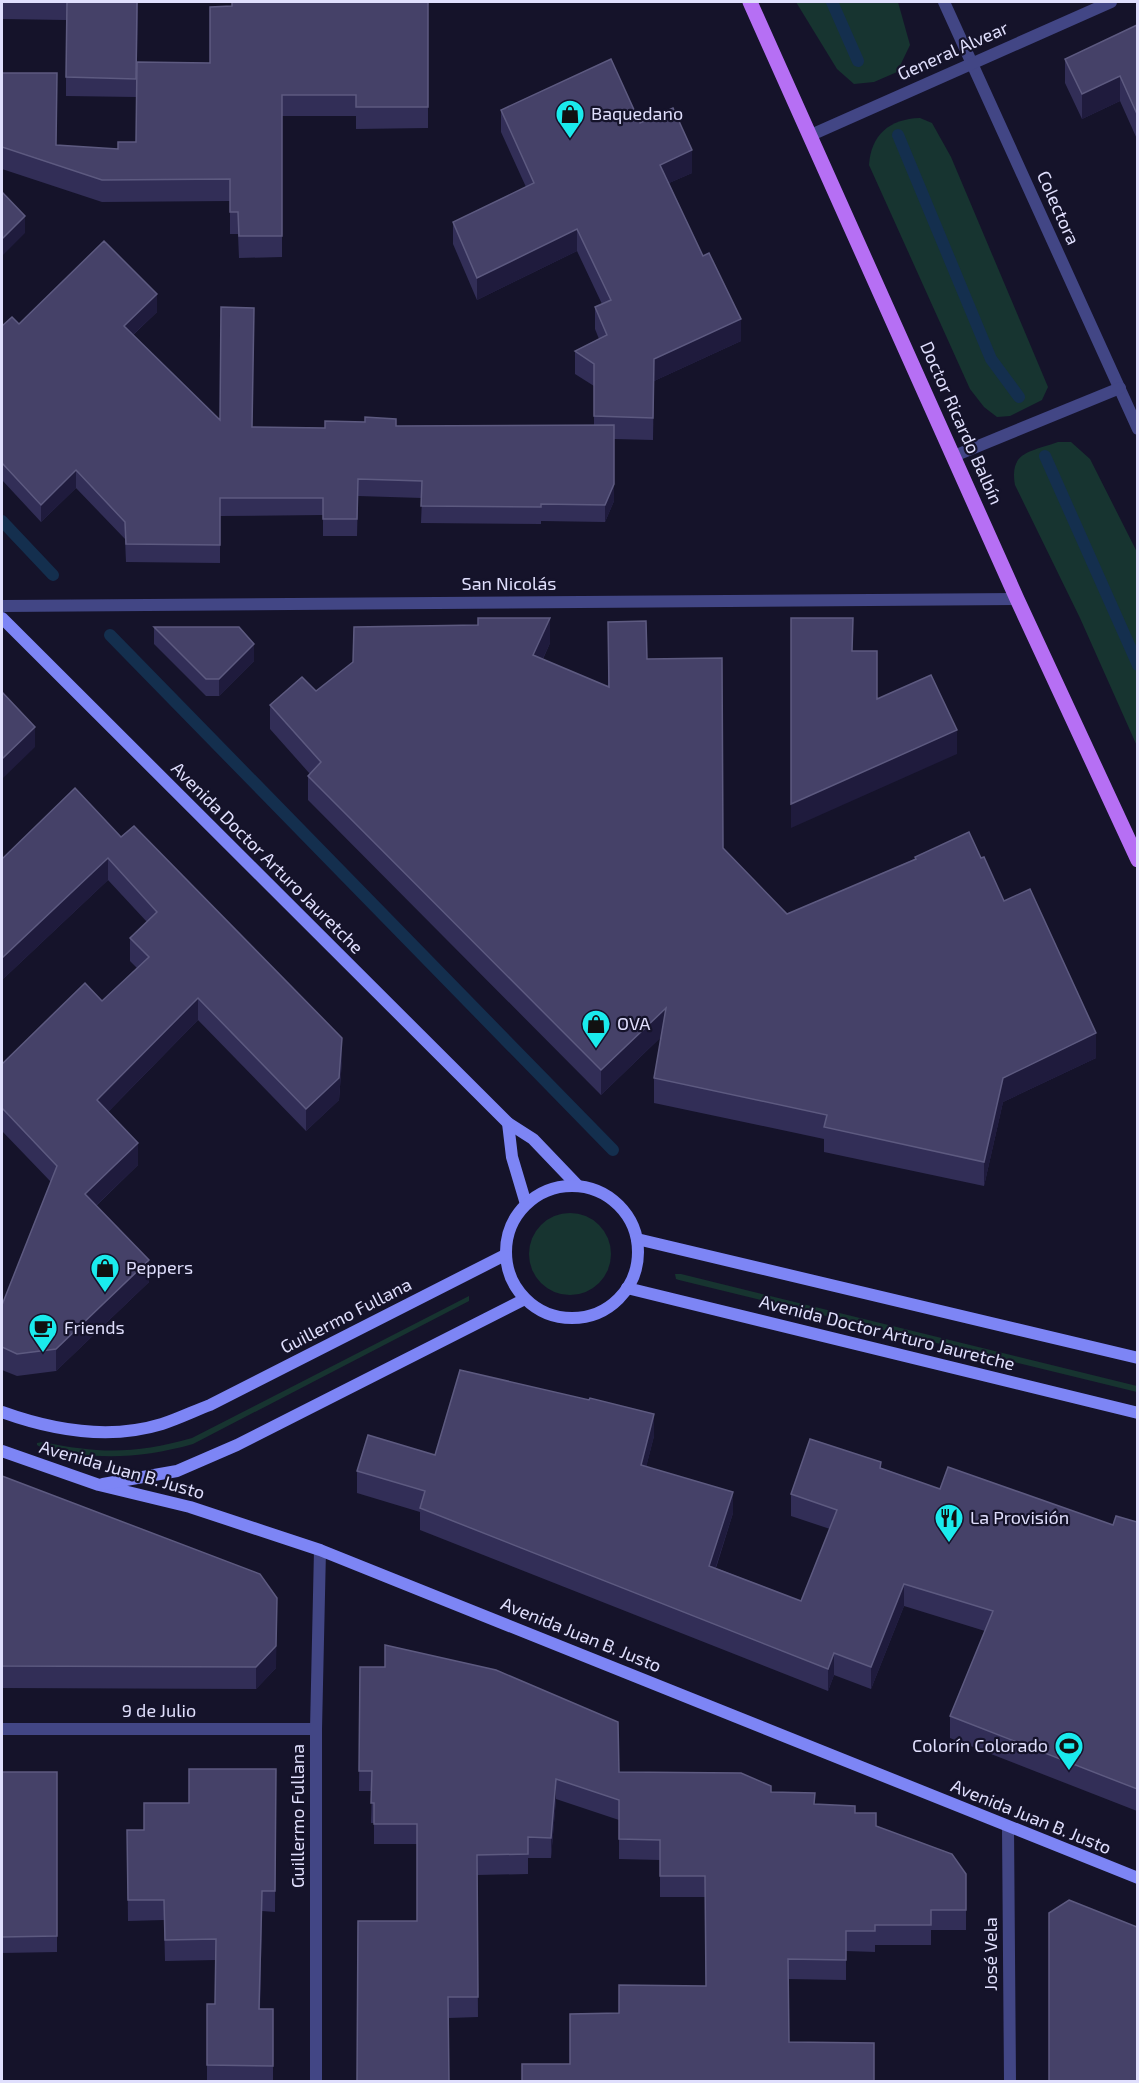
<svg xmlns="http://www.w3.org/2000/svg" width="1139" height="2083" viewBox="0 0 1139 2083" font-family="'Exo 2',sans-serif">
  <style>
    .green { fill: #173430 }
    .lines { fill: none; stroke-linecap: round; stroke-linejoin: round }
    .stream { stroke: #142f4e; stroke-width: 12 }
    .street { stroke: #424685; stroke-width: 12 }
    .secondary { stroke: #7d85f5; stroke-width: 12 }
    .primary { stroke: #b66ff4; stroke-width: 15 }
    .wall { fill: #322e57 }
    .shaded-wall { fill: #1f1b3d }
    .building { fill: #454168; stroke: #5d5a80; stroke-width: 1.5 }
    .labels { text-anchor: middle; stroke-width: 4.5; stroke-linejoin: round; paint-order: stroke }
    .street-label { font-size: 18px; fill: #e0dffd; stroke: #15132a }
    .poi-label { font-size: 18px; fill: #e0dffd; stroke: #15132a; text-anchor: start }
  </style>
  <rect width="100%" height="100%" fill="#15132a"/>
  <g class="green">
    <polygon points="796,2 898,2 910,45 897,72 874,82 854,84 837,69"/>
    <path d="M 920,118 L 932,123 L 951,157 L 1048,387 L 1042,400 L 1010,416 L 997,417 L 984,407 L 970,389 L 869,165 C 871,135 889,119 920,118 Z"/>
    <path d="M 1058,442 L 1071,442 L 1090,459 L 1137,552 L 1137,746 L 1080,618 L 1015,485 C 1009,451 1031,452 1058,442 Z"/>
    <circle cx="570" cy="1254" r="41"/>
    <polygon points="675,1274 681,1274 1137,1386 1137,1392 679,1280 676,1279"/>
    <path d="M 469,1296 L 469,1301 L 193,1444 C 140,1459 95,1460 42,1448 L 37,1445 L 37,1443 L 43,1442 C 100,1454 136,1454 192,1438 Z"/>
  </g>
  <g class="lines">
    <g class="stream">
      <polyline points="832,2 858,61"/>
      <polyline points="898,135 991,359 1019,397"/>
      <polyline points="1045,456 1138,665"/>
      <polyline points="2,521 53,575"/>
      <polyline points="110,635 613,1150"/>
    </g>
    <g class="street">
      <polyline points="944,2 1138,429"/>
      <polyline points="811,135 1111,2"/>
      <polyline points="954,456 1120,388"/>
      <polyline points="2,606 1017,599"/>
      <polyline points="2,1729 316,1729"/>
      <polyline points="1008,1827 1010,2082"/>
      <polyline points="316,2082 316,1729 320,1550"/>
    </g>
    <g class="secondary">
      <polyline points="2,618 508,1123 533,1139 577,1185"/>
      <polyline points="508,1123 512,1157 526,1204"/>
      <circle cx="572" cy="1252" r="66"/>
      <polyline points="637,1239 1138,1358"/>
      <polyline points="627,1288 1138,1413"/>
      <path d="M 2,1412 C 52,1430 110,1440 162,1424 C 178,1419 194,1411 210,1405 L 505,1255"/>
      <polyline points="2,1451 99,1485 190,1507 320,1550 1138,1878"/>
      <polyline points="103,1484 177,1471 237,1445 525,1299"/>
    </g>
    <polyline class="primary" points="750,2 1017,599 1138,860"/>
  </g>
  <g class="wall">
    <polygon points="2,2 138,2 137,62 210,63 428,2 428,128 356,129 356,116 282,116 282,257 239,258 238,234 230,234 230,201 102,202 2,169 2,73 56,145 118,149 136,142 136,97 66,96 66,20 2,19"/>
    <polygon points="1137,25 1137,139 1120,101 1082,119 1065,83 1065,59"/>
    <polygon points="501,110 640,123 692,173 669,183 741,341 654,381 653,440 614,439 614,501 605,522 541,521 541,524 421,523 422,498 358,496 357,536 323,536 323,515 220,516 220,563 126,562 125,539 76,488 41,522 2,480 2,326 19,324 157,312 133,335 220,420 252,427 325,428 396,426 594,425 594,386 575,374 575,351 599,339 595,329 595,307 602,304 577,251 477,300 453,244 453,222 526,187 501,132"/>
    <polygon points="608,622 647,659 723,848 787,914 915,859 915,857 981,858 1004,901 1096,1058 1003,1102 984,1186 824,1152 824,1139 654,1103 654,1078 661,1037 601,1095 308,800 308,776 310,774 270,729 270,705 316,691 550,643 543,659 608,687"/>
    <polygon points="154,627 254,661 219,696 206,696 154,644"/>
    <polygon points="121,837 342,1060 339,1100 306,1131 198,1020 108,1112 138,1165 96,1206 149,1282 56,1371 17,1376 2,1370 2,1305 51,1182 2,1131 2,1064 102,1001 137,968 130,961 130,938 147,922 108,880 2,980"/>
    <polygon points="654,1436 646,1467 733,1513 716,1568 801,1601 830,1529 791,1516 791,1494 881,1468 940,1489 1113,1525 1137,1522 1137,1811 950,1738 950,1716 985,1631 904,1606 871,1689 834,1675 828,1691 420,1530 420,1512 357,1493 357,1471 435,1455"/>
    <polygon points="2,1476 276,1668 256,1689 2,1688"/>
    <polygon points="360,1667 619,1772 771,1792 815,1804 855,1813 876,1826 966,1874 966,1930 931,1930 931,1945 875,1945 875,1952 846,1951 846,1980 788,1979 570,2064 619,2013 706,1986 705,1897 660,1897 660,1860 619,1859 619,1820 556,1799 551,1858 528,1858 528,1874 477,1875 478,2017 449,2018 417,1921 417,1844 374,1844 374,1823 371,1823 372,1791 359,1791"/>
    <polygon points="276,1769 275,1912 262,1911 260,2009 273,2009 273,2082 207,2082 207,2004 215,2004 216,1960 165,1961 164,1920 128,1921 127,1830 144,1830"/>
    <polygon points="2,1772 57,1772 57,1952 2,1953"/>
  </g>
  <g class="shaded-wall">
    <polygon points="1120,76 1120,101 1082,119 1082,94"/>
    <polygon points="692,150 692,173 660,187 660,165"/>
    <polygon points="25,216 25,233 2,256 2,239"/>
    <polygon points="577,229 577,251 477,300 477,278"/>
    <polygon points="157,294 157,312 124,343 124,326"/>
    <polygon points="741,319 741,341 654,381 653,440 654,359"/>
    <polygon points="76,470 76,488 41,522 41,505"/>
    <polygon points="614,484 614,501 605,522 605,505"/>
    <polygon points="550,618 550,643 533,680 533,655"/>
    <polygon points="254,644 254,661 219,696 219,679"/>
    <polygon points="35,727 35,747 2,779 2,759"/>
    <polygon points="957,730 957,754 791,828 791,804"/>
    <polygon points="108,858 108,880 2,980 2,958"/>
    <polygon points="198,998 198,1020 97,1123 97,1100"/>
    <polygon points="666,1008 666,1032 601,1095 601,1070"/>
    <polygon points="1096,1033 1096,1058 1003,1102 984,1186 984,1162 1003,1078"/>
    <polygon points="342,1038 342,1060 339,1100 306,1131 306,1109"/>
    <polygon points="138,1143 138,1165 85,1216 85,1194"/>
    <polygon points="149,1260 149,1282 56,1371 56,1349"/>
    <polygon points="654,1414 654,1436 641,1487 641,1465"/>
    <polygon points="733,1492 733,1513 709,1588 709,1566"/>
    <polygon points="904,1584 904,1606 871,1689 871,1667"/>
    <polygon points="277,1620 276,1668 256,1689 256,1667"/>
    <polygon points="834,1653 834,1675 828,1691 828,1669"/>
    <polygon points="556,1779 556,1799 551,1858 551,1838"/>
  </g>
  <g class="building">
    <polygon points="67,2 137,2 136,79 66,77"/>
    <polygon points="232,2 428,2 428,107 356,107 356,95 282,95 282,236 239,236 238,212 230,212 230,179 102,180 2,147 2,73 57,73 56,145 118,149 118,142 136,142 137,62 210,63 210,7 232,6"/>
    <polygon points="1137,25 1137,114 1120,76 1082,94 1065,59"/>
    <polygon points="611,59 640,123 673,108 692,150 660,165 703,256 709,253 741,319 654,359 653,418 594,416 594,364 575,351 607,335 595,307 611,300 577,229 477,278 453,222 534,183 501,110"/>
    <polygon points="2,192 25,216 2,239"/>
    <polygon points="104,241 157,294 124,326 220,420 221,307 254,308 252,427 325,428 325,421 365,422 365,417 396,419 396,426 614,425 614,484 605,505 541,504 541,507 421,506 422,481 358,479 357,519 323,519 323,498 220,498 220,545 126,544 125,522 76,470 41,505 2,463 2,326 12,317 19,324"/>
    <polygon points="478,618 550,618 533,655 609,687 608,622 646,621 647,659 722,658 723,848 787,914 916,859 915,857 969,832 981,858 984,857 1004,901 1030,889 1096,1033 1003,1078 984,1162 824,1127 827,1115 654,1078 666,1008 601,1070 308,776 321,762 270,705 302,677 316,691 353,662 354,627 478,625"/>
    <polygon points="791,618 853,618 852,651 877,651 877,699 931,675 957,730 791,804"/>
    <polygon points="154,627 239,627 254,644 219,679 206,679"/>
    <polygon points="2,692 35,727 2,759"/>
    <polygon points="75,788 121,837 134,826 342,1038 339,1078 306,1109 198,998 97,1100 138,1143 85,1194 149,1260 56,1349 17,1354 2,1347 2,1305 57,1166 2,1108 2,1064 85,983 102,1001 149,957 130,938 157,912 108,858 2,958 2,859"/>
    <polygon points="460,1370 589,1400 590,1398 654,1414 641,1465 733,1492 709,1566 801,1601 837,1510 791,1494 810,1439 881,1462 880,1468 940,1489 948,1467 1113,1525 1116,1516 1137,1522 1137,1789 950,1716 993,1611 904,1584 871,1667 834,1653 828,1669 420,1508 425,1491 357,1471 368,1435 435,1455"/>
    <polygon points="2,1476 260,1574 277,1598 276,1646 256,1667 2,1666"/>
    <polygon points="385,1645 496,1670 618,1722 619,1772 741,1773 771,1786 771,1792 815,1793 814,1804 855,1806 855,1813 876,1813 876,1826 952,1854 966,1874 966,1910 931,1910 931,1925 875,1925 875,1931 846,1931 846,1960 788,1959 789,2042 874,2043 874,2082 522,2082 522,2064 570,2064 570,2014 619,2013 619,1985 706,1986 705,1876 660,1876 660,1840 619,1839 619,1800 556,1779 551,1838 528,1837 528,1854 477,1855 478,1997 448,1997 449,2082 357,2082 358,1921 417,1921 417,1824 374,1824 374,1803 371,1803 372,1771 359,1771 360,1667 385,1667"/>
    <polygon points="189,1769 276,1769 275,1891 262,1891 259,2009 273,2009 273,2066 207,2065 207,2004 215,2004 216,1939 165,1940 164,1900 128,1900 127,1830 144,1830 144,1803 189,1803"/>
    <polygon points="2,1772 57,1772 57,1936 2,1937"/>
    <polygon points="1069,1900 1137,1927 1137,2082 1049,2082 1049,1913"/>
  </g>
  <defs>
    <g id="shop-pin" transform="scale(1.5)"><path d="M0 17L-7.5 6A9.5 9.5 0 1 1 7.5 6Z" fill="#1aebed" stroke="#15132a"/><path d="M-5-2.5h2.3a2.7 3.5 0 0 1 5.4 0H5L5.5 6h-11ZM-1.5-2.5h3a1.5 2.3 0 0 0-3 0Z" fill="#111"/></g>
    <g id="cafe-pin" transform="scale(1.5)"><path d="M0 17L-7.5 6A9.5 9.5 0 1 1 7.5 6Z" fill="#1aebed" stroke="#15132a"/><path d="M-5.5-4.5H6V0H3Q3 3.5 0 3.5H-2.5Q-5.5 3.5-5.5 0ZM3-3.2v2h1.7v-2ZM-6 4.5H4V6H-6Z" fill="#111"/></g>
    <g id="restaurant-pin" transform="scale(1.5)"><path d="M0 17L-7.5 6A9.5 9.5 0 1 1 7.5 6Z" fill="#1aebed" stroke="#15132a"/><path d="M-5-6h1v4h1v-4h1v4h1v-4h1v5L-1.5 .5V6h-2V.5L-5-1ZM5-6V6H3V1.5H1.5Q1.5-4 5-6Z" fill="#111"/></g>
    <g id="stadium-pin" transform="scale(1.5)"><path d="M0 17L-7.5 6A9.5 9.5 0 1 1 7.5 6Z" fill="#1aebed" stroke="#15132a"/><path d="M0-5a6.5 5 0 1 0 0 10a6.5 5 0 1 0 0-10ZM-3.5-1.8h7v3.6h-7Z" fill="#111"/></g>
  </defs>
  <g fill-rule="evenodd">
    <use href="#shop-pin" x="570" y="114"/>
    <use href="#shop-pin" x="596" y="1024"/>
    <use href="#shop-pin" x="105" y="1268"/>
    <use href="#cafe-pin" x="43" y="1328"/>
    <use href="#restaurant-pin" x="949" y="1518"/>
    <use href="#stadium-pin" x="1069" y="1746"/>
  </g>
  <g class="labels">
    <g class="street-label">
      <text transform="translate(953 51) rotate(-24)" y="6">General Alvear</text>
      <text transform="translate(1058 208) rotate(66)" y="6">Colectora</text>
      <text transform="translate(961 423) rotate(66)" y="6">Doctor Ricardo Balbín</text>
      <text x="509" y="590">San Nicolás</text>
      <text transform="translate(267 858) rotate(45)" y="6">Avenida Doctor Arturo Jauretche</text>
      <text transform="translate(346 1316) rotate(-27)" y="6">Guillermo Fullana</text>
      <text transform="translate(887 1333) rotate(14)" y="6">Avenida Doctor Arturo Jauretche</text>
      <text transform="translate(122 1470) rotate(16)" y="6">Avenida Juan B. Justo</text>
      <text transform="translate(581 1635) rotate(22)" y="6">Avenida Juan B. Justo</text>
      <text x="159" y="1717">9 de Julio</text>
      <text transform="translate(298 1816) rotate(-90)" y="6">Guillermo Fullana</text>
      <text transform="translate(1031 1817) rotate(22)" y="6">Avenida Juan B. Justo</text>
      <text transform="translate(991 1954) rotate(-90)" y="6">José Vela</text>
    </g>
    <g class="poi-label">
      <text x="591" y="120">Baquedano</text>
      <text x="617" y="1030">OVA</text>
      <text x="126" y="1274">Peppers</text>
      <text x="64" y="1334">Friends</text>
      <text x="970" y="1524">La Provisión</text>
      <text x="1048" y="1752" text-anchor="end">Colorín Colorado</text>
    </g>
  </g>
  <rect width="1139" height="2083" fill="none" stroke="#e0dffd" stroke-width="6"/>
</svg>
